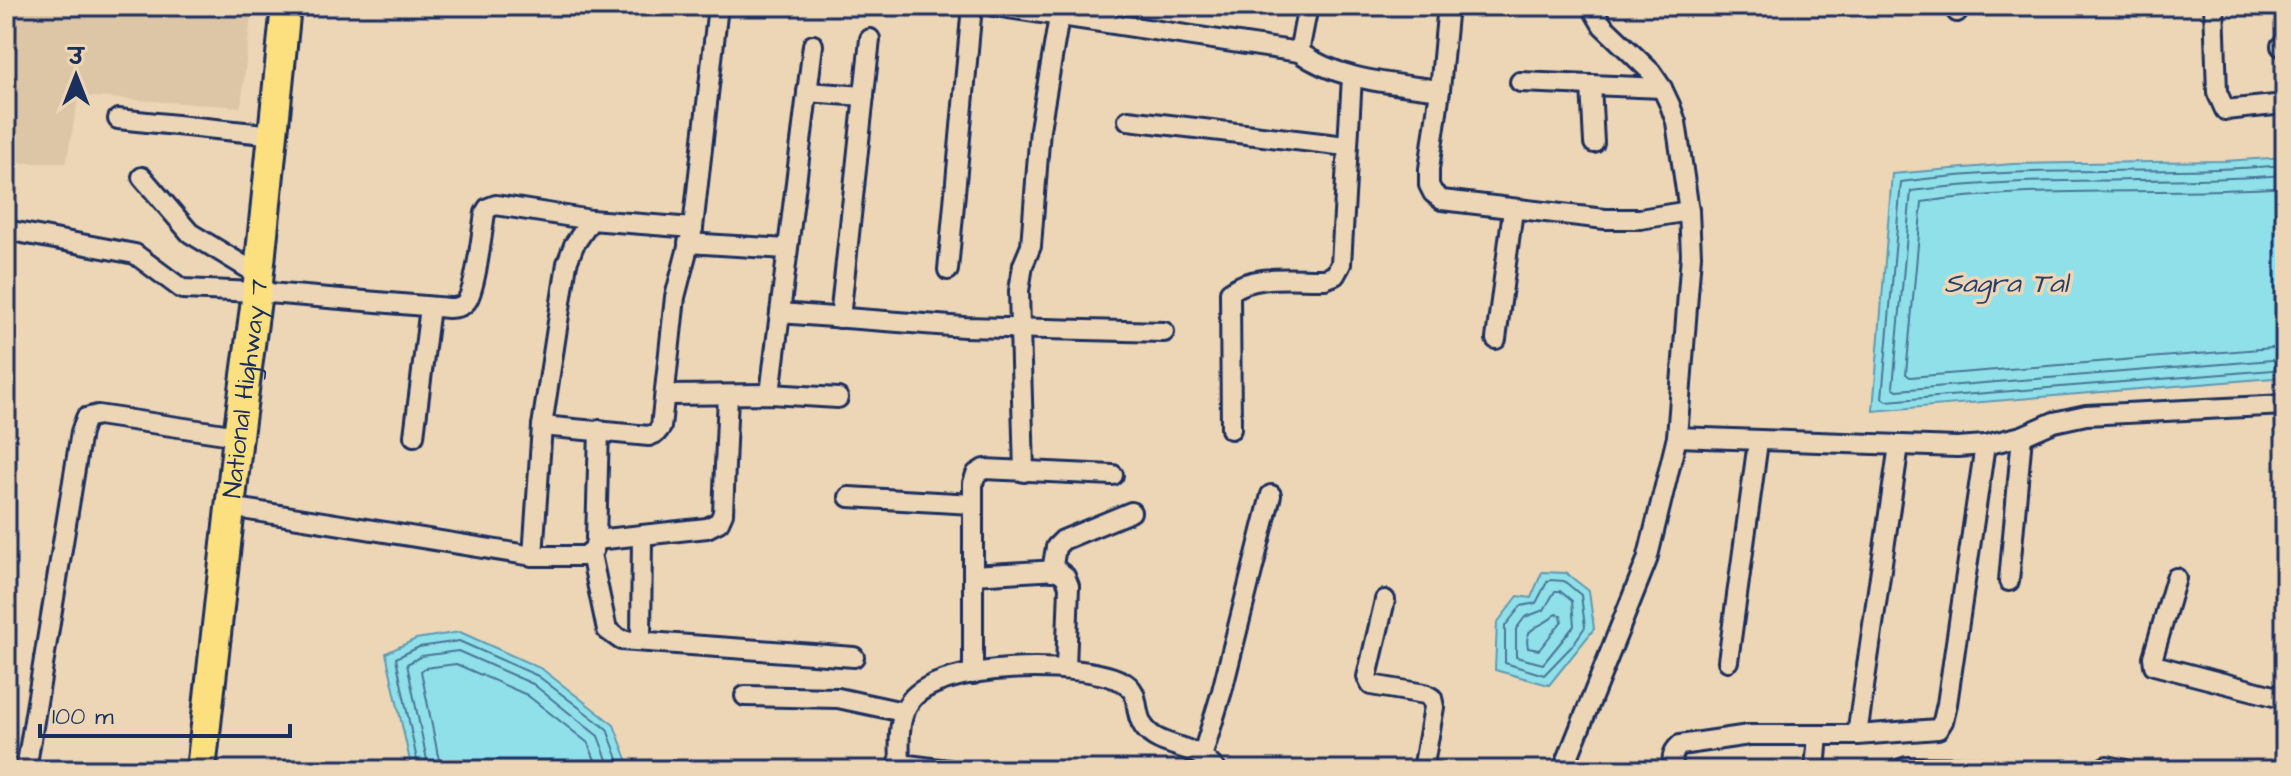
<svg xmlns="http://www.w3.org/2000/svg" width="2291" height="776" viewBox="0 0 2291 776" font-family="'Architects Daughter','Playpen Sans Deva',sans-serif">
  <style>
    .built { fill: #ddc6a5 }
    .water { fill: #90e0ea; stroke: #6199b2; stroke-width: 2 }
    .lines { fill: none; stroke-linecap: round; stroke-linejoin: round }
    .shore { stroke: #4a7696; stroke-width: 2 }
    .minor-casing { stroke: #1b2f5e; stroke-width: 24 }
    .primary-casing { stroke: #1b2f5e; stroke-width: 34 }
    .minor { stroke: #ecd6b5; stroke-width: 18 }
    .primary { stroke: #fce080; stroke-width: 28 }
    .labels { text-anchor: middle; stroke-width: 7; stroke-linejoin: round; paint-order: stroke }
    .street-label { font-size: 26px; fill: #1b2f5e; stroke: #ecd6b5 }
    .water-label { font-size: 28px; font-style: italic; fill: #27416c; stroke: #ecd6b5 }
  </style>
  <rect width="100%" height="100%" fill="#ecd6b5"/>
  <filter id="ink" filterUnits="userSpaceOnUse"><feTurbulence type="fractalNoise" baseFrequency=".0125" numOctaves="2"/><feDisplacementMap in="SourceGraphic" scale="16" xChannelSelector="R" yChannelSelector="G"/><feConvolveMatrix kernelMatrix="1 2 1 2 8 2 1 2 1" color-interpolation-filters="sRGB"/></filter>
  <g filter="url(#ink)">
    <polygon class="built" points="6,6 252,6 241,107 79,96 66,163 12,163 6,176"/>
    <g class="water">
      <polygon points="2285,157 2285,377 1873,411 1892,174 2013,164 2225,161"/>
      <polygon points="1542,572 1566,573 1589,591 1594,629 1549,685 1495,670 1497,623 1518,596 1531,598"/>
      <polygon points="460,632 542,669 614,725 631,770 412,770 386,653 416,639"/>
    </g>
    <g class="lines">
      <g class="shore">
        <path d="M 2285,165 C 2157,176 2029,164 1901,182 L 1882,398 L 1886,401 L 2285,369"/>
        <path d="M 2285,175 C 2161,185 2035,174 1911,191 L 1893,387 L 1897,390 L 2285,359"/>
        <path d="M 2285,187 C 2164,196 2042,185 1922,202 L 1906,374 L 1910,377 L 2285,347"/>
        <polygon points="1550,580 1564,581 1581,595 1585,627 1572,646 1544,675 1505,663 1505,626 1521,606 1536,603 1547,582"/>
        <polygon points="1555,591 1560,591 1572,601 1574,626 1543,664 1516,657 1516,629 1525,617 1544,610"/>
        <path d="M 1556,614 L 1561,615 L 1562,621 L 1539,650 L 1528,648 C 1523,624 1542,629 1556,614 Z"/>
        <polyline points="419,770 396,658 419,647 459,641 538,676 607,729 622,770"/>
        <polyline points="429,770 407,664 422,656 458,651 533,684 598,736 611,770"/>
        <polyline points="441,770 421,671 425,668 456,664 527,695 588,743 599,770"/>
      </g>
      <g class="minor-casing">
        <g id="minor">
          <polyline points="994,6 1299,52 1308,6"/>
          <polyline points="1955,6 1957,12"/>
          <polyline points="2214,6 2217,92 2225,110 2285,104"/>
          <polyline points="1447,15 1440,90 1429,169 1429,185 1433,193 1442,200 1605,219 1640,219 1689,211"/>
          <polyline points="2281,46 2285,46"/>
          <path d="M 1299,52 C 1339,81 1392,83 1440,90"/>
          <polyline points="1520,82 1662,88"/>
          <polyline points="1591,85 1594,143"/>
          <polyline points="807,92 864,96"/>
          <polyline points="118,119 274,135"/>
          <polyline points="1128,120 1346,146"/>
          <polyline points="142,177 190,233 259,275"/>
          <path d="M 6,230 L 135,254 L 182,289 L 257,292 L 449,308 C 455,308 462,307 466,302 C 476,290 482,231 485,213 L 488,208 L 496,205 L 591,220 L 693,228"/>
          <polyline points="688,243 787,249"/>
          <polyline points="948,270 972,6"/>
          <polyline points="780,313 964,327 1164,332"/>
          <polyline points="840,318 870,39"/>
          <polyline points="1496,339 1513,210"/>
          <polyline points="770,394 813,45"/>
          <polyline points="665,395 770,394 838,398"/>
          <polyline points="542,426 649,436 656,433 661,427 675,297 693,228 718,6"/>
          <path d="M 1231,429 L 1230,292 C 1255,273 1295,280 1325,279 L 1335,275 L 1341,264 L 1352,77"/>
          <polyline points="414,436 430,307"/>
          <polyline points="1677,437 1957,447 1985,445 2022,436 2054,422 2086,415 2285,405"/>
          <polyline points="1024,472 1019,291 1023,265 1031,246 1040,129 1059,17"/>
          <polyline points="849,497 973,504"/>
          <polyline points="230,507 533,556 585,556 594,549 596,540 599,430"/>
          <polyline points="596,540 707,528 719,522 723,513 728,395"/>
          <polyline points="591,554 607,630 621,640 854,657"/>
          <polyline points="533,556 542,426 567,263 574,245 591,220"/>
          <polyline points="1052,571 1056,547 1063,540 1131,512"/>
          <polyline points="973,575 1057,570 1065,576 1069,586 1066,668"/>
          <polyline points="2176,578 2153,657 2154,665 2285,699"/>
          <polyline points="2009,581 2022,436"/>
          <polyline points="1385,600 1367,677 1371,685 1425,694 1432,698 1434,707 1423,770"/>
          <polyline points="641,641 642,535"/>
          <polyline points="1728,661 1758,442"/>
          <polyline points="973,674 973,483 976,474 984,469 1113,475"/>
          <polyline points="745,696 838,698 903,712"/>
          <polyline points="1857,735 1899,445"/>
          <polyline points="1202,757 1222,691 1271,495"/>
          <polyline points="900,764 948,770"/>
          <polyline points="26,770 81,432 86,418 98,415 238,436"/>
          <path d="M 900,770 C 900,747 896,719 911,700 C 941,662 1079,661 1121,681 C 1143,691 1132,711 1144,727 C 1156,745 1186,745 1203,757 C 1208,761 1212,766 1216,770"/>
          <polyline points="1563,770 1647,560 1677,437 1691,255 1689,211 1676,122 1670,105 1662,88 1651,72 1603,26 1591,6"/>
          <path d="M 1674,770 C 1672,759 1671,753 1680,745 L 1749,735 L 1857,735 L 1938,729 L 1943,721 L 1947,704 L 1985,445"/>
          <polyline points="1815,770 1818,735"/>
          <polyline points="1897,770 1907,767 1977,768"/>
          <polyline points="2100,770 2107,766 2126,770"/>
        </g>
      </g>
      <g class="primary-casing">
        <g id="primary">
          <path id="s1" d="M 201,770 L 238,436 L 257,292 L 286,6"/>
        </g>
      </g>
      <use href="#minor" class="minor"/>
      <use href="#primary" class="primary"/>
    </g>
  </g>
  <g class="labels">
    <g class="street-label">
      <text dy="9" stroke="none"><textPath href="#s1" startOffset="384">National Highway 7</textPath></text>
    </g>
    <g class="water-label">
      <text x="2006" y="292">Sagra Tal</text>
    </g>
  </g>
  <rect width="2291" height="776" fill="none" stroke="#ecd6b5" stroke-width="32"/>
  <rect x="16" y="16" width="2259" height="744" fill="none" stroke="#1b2f5e" stroke-width="3" filter="url(#ink)"/>
  <g transform="translate(76 76)" stroke="#ecd6b5" stroke-width="6" paint-order="stroke">
  <path d="M0-6L14 30L0 20L-14 30Z" fill="#1b2f5e"/>
  <text y="-12" font-size="22" font-weight="bold" text-anchor="middle" fill="#1b2f5e">उ</text>
  </g>
  <path d="M40 724v12h250v-12" fill="none" stroke="#1b2f5e" stroke-width="4"/>
  <text x="52" y="724" font-size="24" fill="#1b2f5e" stroke="#ecd6b5" stroke-width="6" paint-order="stroke">100 m</text>
</svg>
